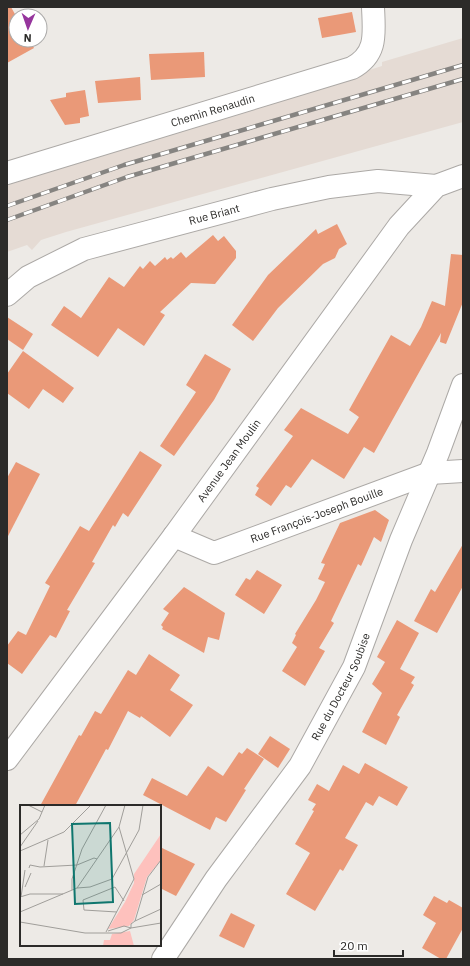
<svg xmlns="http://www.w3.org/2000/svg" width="470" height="966" viewBox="0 0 470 966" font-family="'IBM Plex Sans',sans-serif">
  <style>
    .built { fill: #e5dbd4 }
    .building { fill: #ea9978 }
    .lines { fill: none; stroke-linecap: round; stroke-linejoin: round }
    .street-casing { stroke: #aca9a6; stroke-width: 24 }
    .secondary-casing { stroke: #aca9a6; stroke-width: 24 }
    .street { stroke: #fff; stroke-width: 22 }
    .secondary { stroke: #fff; stroke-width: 22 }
    .rail-casing { stroke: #868481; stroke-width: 4.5 }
    .rail { stroke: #fff; stroke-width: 3; stroke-dasharray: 9; stroke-linecap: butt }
    .labels { text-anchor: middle; stroke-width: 3; stroke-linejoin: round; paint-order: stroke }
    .street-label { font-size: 11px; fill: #2c2b29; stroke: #fff }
    .inset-road { fill: none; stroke: #a09e9a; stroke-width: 1 }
    .view { fill: #0f766e; fill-opacity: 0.15; stroke: #0f766e; stroke-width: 2 }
    .inset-edge { fill: none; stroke: #2c2b29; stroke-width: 2 }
  </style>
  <rect width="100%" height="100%" fill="#edeae6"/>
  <polygon class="built" points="463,38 463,122 66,232 41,240 32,250 27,245 7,252 7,183 45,172 382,66 382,62"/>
  <g class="building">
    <polygon points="7,7 11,7 16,16 16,40 30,40 34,48 7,63"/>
    <polygon points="352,12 356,32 322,38 318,18"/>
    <polygon points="204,52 205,77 151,80 149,54"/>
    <polygon points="140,77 141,100 98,103 95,81"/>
    <polygon points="85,90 89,116 80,118 80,123 65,125 50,100 66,97 66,93"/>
    <polygon points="337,224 347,244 339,249 335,258 323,264 278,308 253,341 232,325 268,275 316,229 318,234"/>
    <polygon points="213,235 218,241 224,236 236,251 236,258 215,284 191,283 160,312 165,315 144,346 118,328 98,357 51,325 64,306 81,318 109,277 124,287 140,266 143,269 150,261 155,266 165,257 167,260 171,257 173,259 181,252 186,258"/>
    <polygon points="451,254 463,255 463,302 446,344 440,342 441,333 374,453 364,447 344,479 312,459 291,488 286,485 271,506 255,495 259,488 256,486 293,436 284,430 301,408 348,434 359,417 349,410 391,335 410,346 421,327 432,301 445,306"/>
    <polygon points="7,317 33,334 23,350 7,339"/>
    <polygon points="23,351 74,388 63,403 43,389 29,409 7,393 7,374"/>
    <polygon points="205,354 231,369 214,400 174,456 160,446 196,392 186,385"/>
    <polygon points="140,451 162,465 128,517 123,513 115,527 113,525 92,562 95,563 67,610 70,611 56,638 50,635 22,674 7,663 7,646 18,631 26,635 50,586 45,583 80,526 89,531"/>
    <polygon points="16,462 40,474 7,538 7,478"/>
    <polygon points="375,510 389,520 381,542 374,537 361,566 358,564 331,621 334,623 319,648 325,651 305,686 282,671 297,647 292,643 296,635 295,634 316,600 325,582 318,579 325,564 321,563 340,523"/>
    <polygon points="463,544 463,586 437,633 414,621 431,589 435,592"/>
    <polygon points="257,570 282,585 264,614 235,595 246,578 250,580"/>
    <polygon points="184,587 225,613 219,640 208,637 204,653 162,629 163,627 161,625 169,613 163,609"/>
    <polygon points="397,620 419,633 400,669 415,677 411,683 414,685 397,715 400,717 386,745 362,732 382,693 372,684 385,662 377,657"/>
    <polygon points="149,654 180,675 170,690 193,705 170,737 141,716 140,718 128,711 108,750 106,749 75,806 40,806 79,735 81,736 95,711 101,714 128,670 136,675"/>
    <polygon points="270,736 290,749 278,768 258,754"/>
    <polygon points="247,748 264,759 244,789 246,790 226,822 216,817 210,830 143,795 152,778 187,796 208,766 223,776 239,752 242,754"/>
    <polygon points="365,763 408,787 397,806 379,796 373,806 366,802 345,838 358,845 343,871 340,869 315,911 286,894 310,853 295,844 314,811 312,810 316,804 308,800 317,784 329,791 343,765 359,774"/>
    <polygon points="160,847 195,864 176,896 160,888"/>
    <polygon points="434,896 447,903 449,900 463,908 463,928 446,959 441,959 422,948 436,923 423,915"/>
    <polygon points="231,913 255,925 244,948 219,936"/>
  </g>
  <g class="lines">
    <g class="street-casing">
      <g id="street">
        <path id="s1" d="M 7,173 L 352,68 C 378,54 374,33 373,7"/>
        <path id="s2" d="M 7,295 L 28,277 L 84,249 L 272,199 L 329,187 L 378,181 L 436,186"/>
        <path id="s3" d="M 174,536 L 214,553 L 430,473 L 463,471"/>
        <path id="s4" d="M 163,959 L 216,879 L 300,766 L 354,667 L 401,540 L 438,453 L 463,385"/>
      </g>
    </g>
    <g class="secondary-casing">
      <g id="secondary">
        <path id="s5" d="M 7,759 L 174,536 L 399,226 L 436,186 L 463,176"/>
      </g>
    </g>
    <use href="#street" class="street"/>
    <use href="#secondary" class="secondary"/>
    <g class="rail-casing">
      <g id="rail">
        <polyline points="7,206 124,165 463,65"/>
        <polyline points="7,220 127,177 463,79"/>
      </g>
    </g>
    <use href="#rail" class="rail"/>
  </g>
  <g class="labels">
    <g class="street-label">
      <text dy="4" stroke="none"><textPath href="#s1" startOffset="215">Chemin Renaudin</textPath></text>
      <text dy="4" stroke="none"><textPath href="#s2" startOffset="225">Rue Briant</textPath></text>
      <text dy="4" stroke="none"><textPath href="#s5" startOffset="372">Avenue Jean Moulin</textPath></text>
      <text dy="4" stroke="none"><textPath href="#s3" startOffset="153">Rue François-Joseph Bouille</textPath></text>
      <text dy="4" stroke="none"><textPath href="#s4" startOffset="326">Rue du Docteur Soubise</textPath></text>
    </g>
  </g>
  <g transform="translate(20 805)">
    <rect width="141" height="141" fill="#edeae6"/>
    <path d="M 141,29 L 141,55 L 127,72 L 114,115 L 109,121 L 88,124 L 105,97 L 114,78 L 114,69 ZM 110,126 L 114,141 L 83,141 L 84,135 L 90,135 L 92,129 Z" fill="#fec1bd"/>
    <path class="inset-road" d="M 8,0 L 22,7M 0,30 L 19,14 L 25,0M 0,42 L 18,16M 0,46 L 44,27 L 71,0M 24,61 L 28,35M 9,63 L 10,60 L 20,62 L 57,60 L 74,53 L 77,54M 5,82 L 11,68M 57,83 L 70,82 L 92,74 L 119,25 L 123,0M 52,85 L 52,74 L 62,44 L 86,0M 122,90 L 141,79M 0,92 L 10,89 L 43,89M 1,92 L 5,65M 0,107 L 57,83 L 99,22 L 105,0M 97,107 L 64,105 L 63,95 L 95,82 L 104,96M 115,116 L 128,72 L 141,55M 0,117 L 65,128 L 101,128 L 111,123M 111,123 L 111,119 L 115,116 L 141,104M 88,126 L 104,121 L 111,123 L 141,118M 86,127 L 114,74 L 99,22"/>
    <path class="view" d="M 90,18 L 93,97 L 55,99 L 52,19 Z"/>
    <rect width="141" height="141" class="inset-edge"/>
  </g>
  <rect width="470" height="966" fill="none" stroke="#2c2b29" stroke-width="16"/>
  <g transform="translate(28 28) rotate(182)"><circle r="19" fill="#ffffff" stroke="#abaaa9"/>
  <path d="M0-3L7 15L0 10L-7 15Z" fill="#96359d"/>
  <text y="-6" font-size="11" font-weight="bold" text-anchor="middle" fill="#2c2b29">N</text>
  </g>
  <path d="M334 950v6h69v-6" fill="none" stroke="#2c2b29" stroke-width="2"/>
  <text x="340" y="950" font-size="12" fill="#2c2b29" stroke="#ffffff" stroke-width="3" paint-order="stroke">20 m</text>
</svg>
